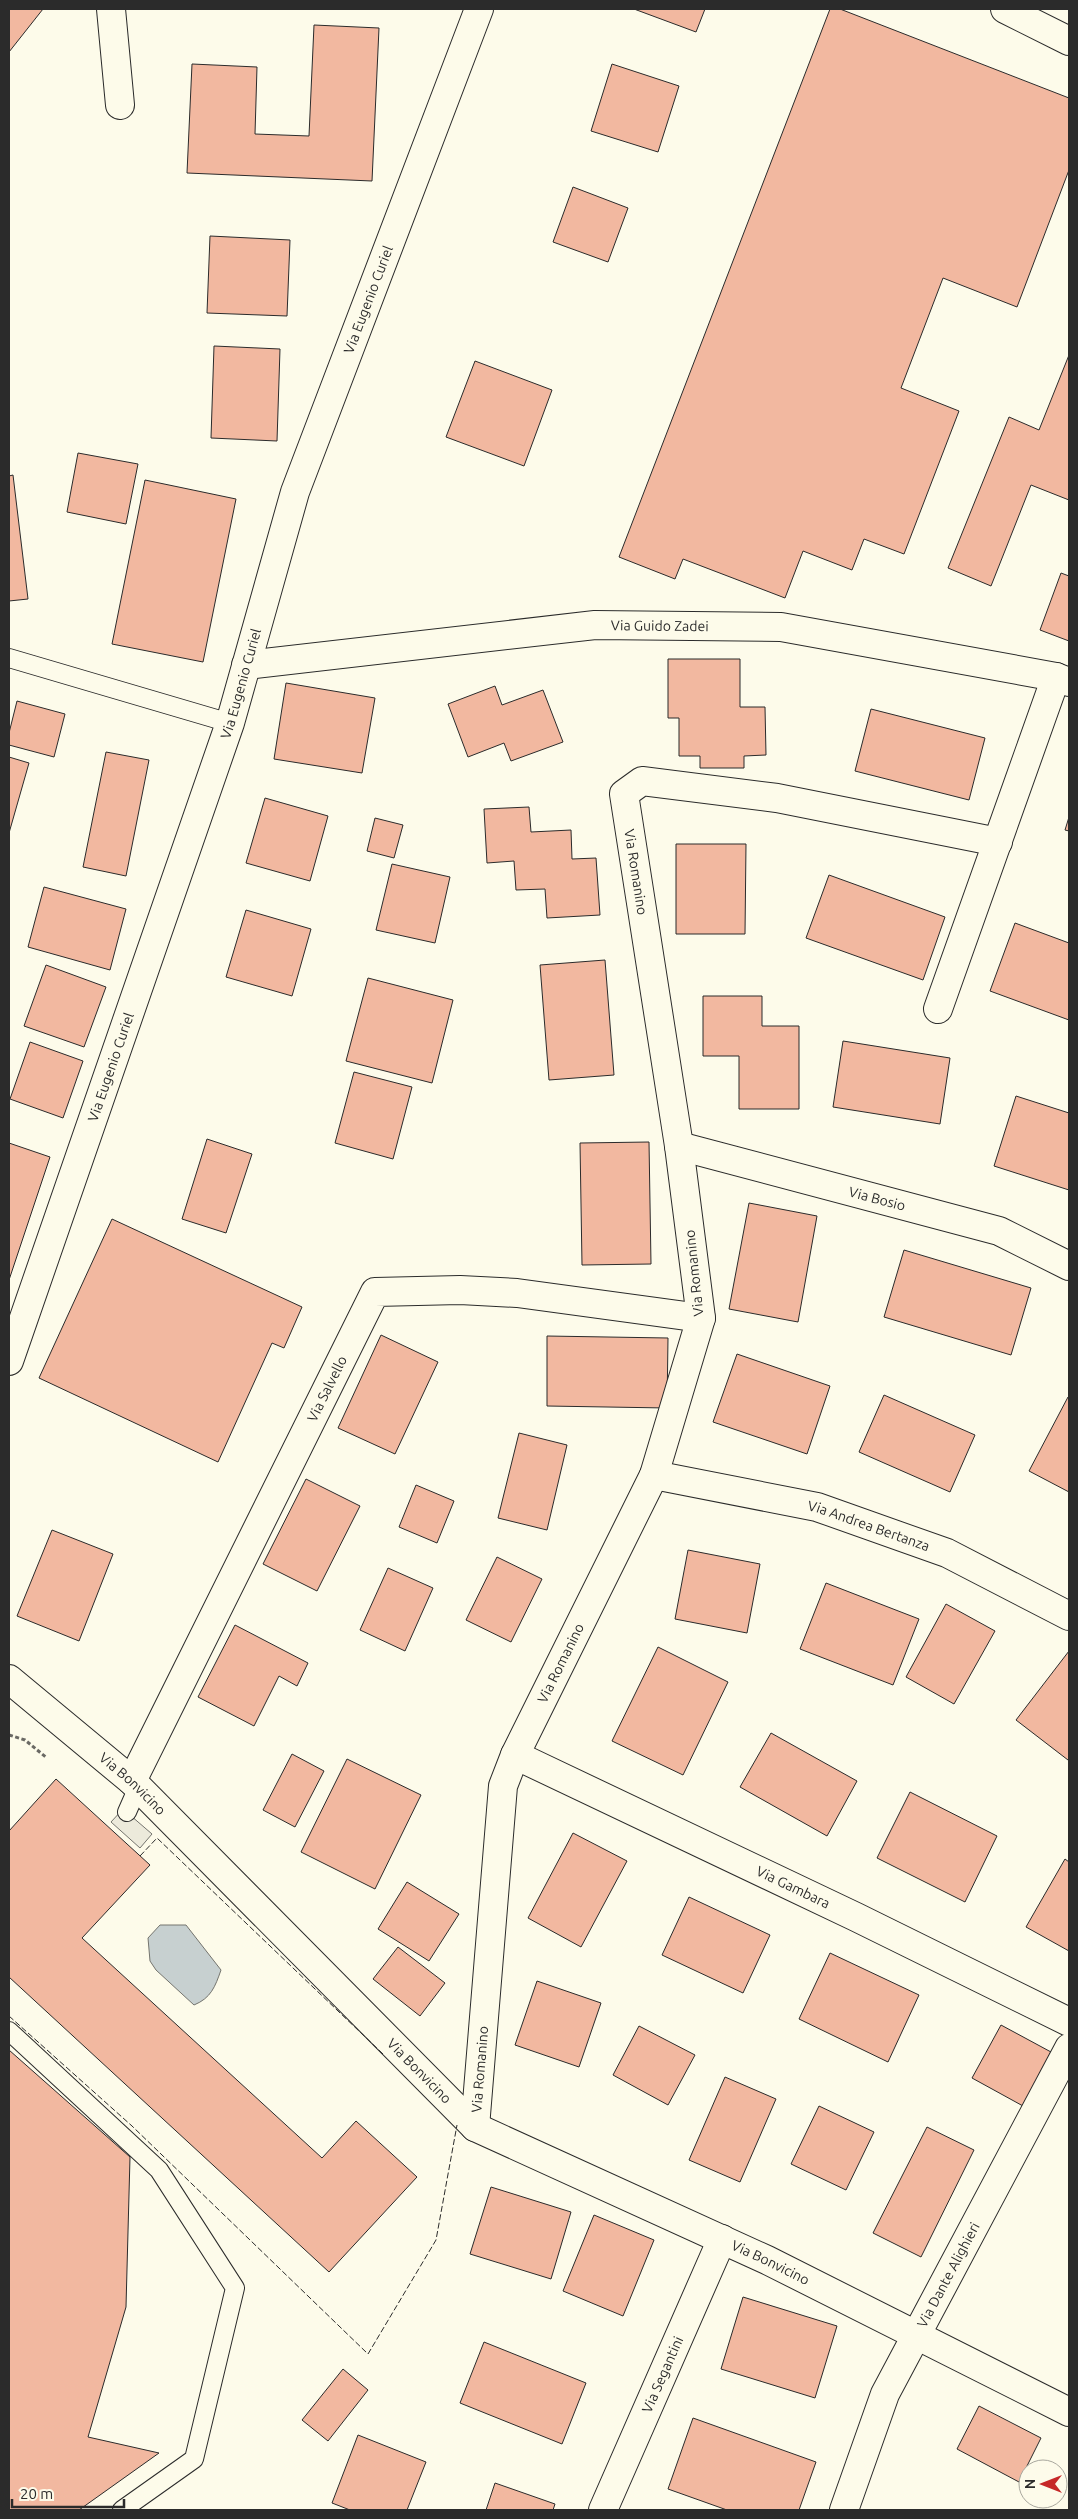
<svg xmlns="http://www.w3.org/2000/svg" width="1078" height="2519" viewBox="0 0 1078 2519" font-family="Ubuntu,sans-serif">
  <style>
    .parking { fill: #eceadb; stroke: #74746e }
    .water { fill: #c7d0d0; stroke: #74746e }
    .building { fill: #f2b8a0; stroke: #2b2b2b }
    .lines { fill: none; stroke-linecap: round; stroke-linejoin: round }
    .lane-casing { stroke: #2b2b2b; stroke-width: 20 }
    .street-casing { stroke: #2b2b2b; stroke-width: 30 }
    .path { stroke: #6a6964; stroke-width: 3; stroke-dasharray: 4 2.5; stroke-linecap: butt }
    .lane { stroke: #fdfbea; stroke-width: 18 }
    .street { stroke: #fdfbea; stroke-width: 28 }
    .fence { stroke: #2b2b2b; stroke-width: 1; stroke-dasharray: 6 2.5; stroke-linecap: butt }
    .labels { text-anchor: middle; stroke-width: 4; stroke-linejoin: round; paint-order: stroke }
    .street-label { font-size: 14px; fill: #2b2b2b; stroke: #fdfbea }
  </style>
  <rect width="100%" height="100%" fill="#fdfbea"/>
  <polygon class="parking" points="123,1809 152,1834 140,1848 111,1822"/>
  <path class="water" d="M 160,1925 L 186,1925 L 221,1970 C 215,1987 211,1998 194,2005 L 156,1970 L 150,1961 L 148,1938 Z"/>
  <g class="building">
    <polygon points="9,9 43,9 9,52"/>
    <polygon points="634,9 705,9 696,32"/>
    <polygon points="830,9 840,9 1069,98 1069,170 1017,307 943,278 901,388 959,411 904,554 864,539 852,570 803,551 785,598 683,559 675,579 619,557"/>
    <polygon points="314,25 379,28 372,181 187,173 192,64 257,67 255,134 309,136"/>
    <polygon points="612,64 679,86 658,152 591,131"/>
    <polygon points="573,187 628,208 608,262 553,242"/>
    <polygon points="210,236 290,240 287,316 207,313"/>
    <polygon points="214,346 280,349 277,441 211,438"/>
    <polygon points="1069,355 1069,500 1031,485 991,586 948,568 1009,417 1039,430"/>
    <polygon points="475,361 552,390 524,466 446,437"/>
    <polygon points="78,453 138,464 126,524 67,512"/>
    <polygon points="13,475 28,599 9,601 9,476"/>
    <polygon points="145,480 236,499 203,662 112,644"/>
    <polygon points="1061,573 1069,576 1069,641 1040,630"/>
    <polygon points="668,659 740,659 740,707 765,707 766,755 744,756 744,768 700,768 700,756 679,756 679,718 668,718"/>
    <polygon points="286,683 375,698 362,773 274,759"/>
    <polygon points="495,686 502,705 543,690 563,742 511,761 504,743 468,757 448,704"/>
    <polygon points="17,701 65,714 54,757 9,745 9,733"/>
    <polygon points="871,709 985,738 969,800 855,771"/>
    <polygon points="106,752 149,760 126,876 83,867"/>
    <polygon points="9,757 29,763 9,833"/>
    <polygon points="265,798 328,816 310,881 246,863"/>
    <polygon points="529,807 531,832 571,830 572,859 596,858 600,915 547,918 545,889 516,890 514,861 487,863 484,809"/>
    <polygon points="1069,817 1069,831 1065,830"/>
    <polygon points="375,818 403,825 394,858 367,851"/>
    <polygon points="676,844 746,844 745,934 676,934"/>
    <polygon points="392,864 450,877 435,943 376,930"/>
    <polygon points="829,875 945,917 923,980 806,938"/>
    <polygon points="44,887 126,909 110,970 28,947"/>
    <polygon points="246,910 311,929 292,996 226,977"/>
    <polygon points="1015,923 1069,943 1069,1020 990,991"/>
    <polygon points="605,960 614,1075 549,1080 540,965"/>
    <polygon points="46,965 106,987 84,1047 24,1026"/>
    <polygon points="368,978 453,1000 432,1083 346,1061"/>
    <polygon points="703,996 762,996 762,1026 799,1026 799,1109 739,1109 739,1056 703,1056"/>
    <polygon points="843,1041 950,1058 940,1124 833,1107"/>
    <polygon points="30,1042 83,1061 63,1118 10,1099"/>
    <polygon points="354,1072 412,1087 393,1159 335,1143"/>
    <polygon points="1016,1096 1069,1113 1069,1190 994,1166"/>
    <polygon points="207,1139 252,1154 226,1233 182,1219"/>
    <polygon points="649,1142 651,1264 582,1265 580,1143"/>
    <polygon points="9,1143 50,1157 9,1280"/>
    <polygon points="749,1203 817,1216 798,1322 729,1309"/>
    <polygon points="112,1219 302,1307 284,1348 272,1343 218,1462 39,1378"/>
    <polygon points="904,1250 1031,1288 1011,1355 884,1317"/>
    <polygon points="381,1335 438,1362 395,1454 338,1428"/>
    <polygon points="547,1336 668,1338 667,1408 547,1406"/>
    <polygon points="737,1354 830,1386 807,1454 713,1422"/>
    <polygon points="884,1395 975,1435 950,1492 859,1452"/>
    <polygon points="1068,1397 1069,1398 1069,1492 1029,1471"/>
    <polygon points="519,1433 567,1445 547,1530 498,1518"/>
    <polygon points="306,1479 360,1506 317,1591 263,1564"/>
    <polygon points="416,1485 454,1501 437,1543 399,1527"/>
    <polygon points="52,1530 113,1554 79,1641 17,1616"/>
    <polygon points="688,1550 760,1564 747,1633 675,1619"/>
    <polygon points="497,1557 542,1579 511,1642 466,1620"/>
    <polygon points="388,1568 433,1588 405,1651 360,1630"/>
    <polygon points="826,1583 919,1619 893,1685 800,1649"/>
    <polygon points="946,1604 995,1631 954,1704 906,1677"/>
    <polygon points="235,1625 308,1663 297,1686 279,1676 254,1726 198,1697"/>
    <polygon points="658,1647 728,1682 683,1775 612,1741"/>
    <polygon points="1069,1651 1069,1759 1068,1760 1016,1720"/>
    <polygon points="771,1733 857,1781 827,1836 740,1787"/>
    <polygon points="292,1754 324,1771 295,1827 263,1810"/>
    <polygon points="347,1759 421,1795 375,1889 301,1852"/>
    <polygon points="56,1779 150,1865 82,1938 322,2158 356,2121 417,2177 329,2272 9,1977 9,1831"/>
    <polygon points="910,1792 997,1836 965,1902 877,1858"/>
    <polygon points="573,1833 627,1861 581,1947 528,1918"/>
    <polygon points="1065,1859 1069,1862 1069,1951 1026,1927"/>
    <polygon points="407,1882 459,1914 429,1961 378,1929"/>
    <polygon points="689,1897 770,1935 743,1993 662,1955"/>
    <polygon points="398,1947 445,1983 420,2016 373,1979"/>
    <polygon points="830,1953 919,1995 888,2062 799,2019"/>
    <polygon points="537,1981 601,2003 579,2067 515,2045"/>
    <polygon points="1001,2025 1051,2052 1023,2106 972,2078"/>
    <polygon points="639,2026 695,2055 668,2105 613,2075"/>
    <polygon points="9,2050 130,2157 126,2307 88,2437 159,2453 79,2510 9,2510"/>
    <polygon points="725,2077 776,2099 740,2182 689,2160"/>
    <polygon points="819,2106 874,2132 846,2190 791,2164"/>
    <polygon points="927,2127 974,2150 921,2257 873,2233"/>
    <polygon points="491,2187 571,2212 551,2279 470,2254"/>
    <polygon points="594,2215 654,2240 623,2316 563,2291"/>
    <polygon points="743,2297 837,2326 815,2398 721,2369"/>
    <polygon points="484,2342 586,2383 562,2444 460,2403"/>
    <polygon points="343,2369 368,2390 328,2441 302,2420"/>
    <polygon points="979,2406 1041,2438 1019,2482 957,2449"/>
    <polygon points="693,2418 816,2462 799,2510 727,2510 668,2489"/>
    <polygon points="358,2435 426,2462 407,2510 350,2510 332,2503"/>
    <polygon points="495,2483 555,2504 553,2510 486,2510"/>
  </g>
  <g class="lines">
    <g class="lane-casing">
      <g id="lane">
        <polyline points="9,658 230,723"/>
        <polyline points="127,1812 138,1787"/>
        <polyline points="9,2031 159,2170 235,2288 194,2459 122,2510"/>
      </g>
    </g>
    <g class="street-casing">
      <g id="street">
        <polyline points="111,9 120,105"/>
        <polyline points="1005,9 1069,41"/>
        <path id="s1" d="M 246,665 L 595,625 L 781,627 L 1056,677 L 1069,682"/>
        <polyline points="938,1009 1056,677"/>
        <path id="s2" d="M 679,1146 L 999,1231 L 1069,1266"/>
        <path id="s3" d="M 9,1361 L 230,723 L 295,492 L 479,9"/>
        <path id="s4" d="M 654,1475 L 817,1507 L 947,1553 L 1069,1616"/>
        <path id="s5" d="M 9,1679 L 132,1781 L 475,2127 L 767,2260 L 1069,2412"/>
        <path id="s6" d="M 515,1755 L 856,1917 L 1069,2022"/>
        <path id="s7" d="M 132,1781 L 375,1292 L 460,1290 L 517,1293 L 701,1318"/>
        <path id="s8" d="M 475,2127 L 503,1786 L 515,1755 L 654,1475 L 701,1318 L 679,1146 L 624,794 L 642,781 L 777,798 L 998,842"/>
        <path id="s9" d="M 603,2510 L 722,2239"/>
        <path id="s10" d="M 844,2510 L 885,2394 L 1069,2048"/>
      </g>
    </g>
    <polyline class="path" points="9,1735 25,1740 47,1758"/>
    <use href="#lane" class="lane"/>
    <use href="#street" class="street"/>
    <g class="fence">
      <polyline points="140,1856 157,1838 383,2054"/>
      <polyline points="9,2016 132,2126 368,2354 436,2240 457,2125"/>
    </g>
  </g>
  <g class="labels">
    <g class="street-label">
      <text dy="5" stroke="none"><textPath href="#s3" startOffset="1121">Via Eugenio Curiel</textPath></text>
      <text dy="5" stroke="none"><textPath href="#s1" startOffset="416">Via Guido Zadei</textPath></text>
      <text dy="5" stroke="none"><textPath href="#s3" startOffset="716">Via Eugenio Curiel</textPath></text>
      <text transform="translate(636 872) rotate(81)" y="5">Via Romanino</text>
      <text dy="5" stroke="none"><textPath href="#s3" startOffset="311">Via Eugenio Curiel</textPath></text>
      <text dy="5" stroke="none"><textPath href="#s2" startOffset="205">Via Bosio</textPath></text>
      <text transform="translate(694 1273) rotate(-96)" y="5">Via Romanino</text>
      <text dy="5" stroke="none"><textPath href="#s7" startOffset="438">Via Salvello</textPath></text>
      <text dy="5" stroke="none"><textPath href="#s4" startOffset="221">Via Andrea Bertanza</textPath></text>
      <text dy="5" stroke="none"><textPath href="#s8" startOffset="478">Via Romanino</textPath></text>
      <text dy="5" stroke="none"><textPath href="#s5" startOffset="162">Via Bonvicino</textPath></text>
      <text dy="5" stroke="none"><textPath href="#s6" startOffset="308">Via Gambara</textPath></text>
      <text dy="5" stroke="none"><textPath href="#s8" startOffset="58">Via Romanino</textPath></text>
      <text dy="5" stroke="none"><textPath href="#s5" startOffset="568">Via Bonvicino</textPath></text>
      <text dy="5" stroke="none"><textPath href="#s5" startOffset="972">Via Bonvicino</textPath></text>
      <text dy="5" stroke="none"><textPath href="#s10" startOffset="258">Via Dante Alighieri</textPath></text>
      <text dy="5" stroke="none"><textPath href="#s9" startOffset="148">Via Segantini</textPath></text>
    </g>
  </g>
  <rect width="1078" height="2519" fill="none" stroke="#2b2b2b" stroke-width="20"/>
  <g transform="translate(1043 2484) rotate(270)"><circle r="24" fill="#fdfbea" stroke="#a9a89e"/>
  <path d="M0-4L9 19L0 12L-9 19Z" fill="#c62828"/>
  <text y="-8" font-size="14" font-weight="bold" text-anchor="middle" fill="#2b2b2b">N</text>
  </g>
  <path d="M12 2499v8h112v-8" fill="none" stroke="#2b2b2b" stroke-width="2.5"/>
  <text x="20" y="2499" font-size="15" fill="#2b2b2b" stroke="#fdfbea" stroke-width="4" paint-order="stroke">20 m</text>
</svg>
